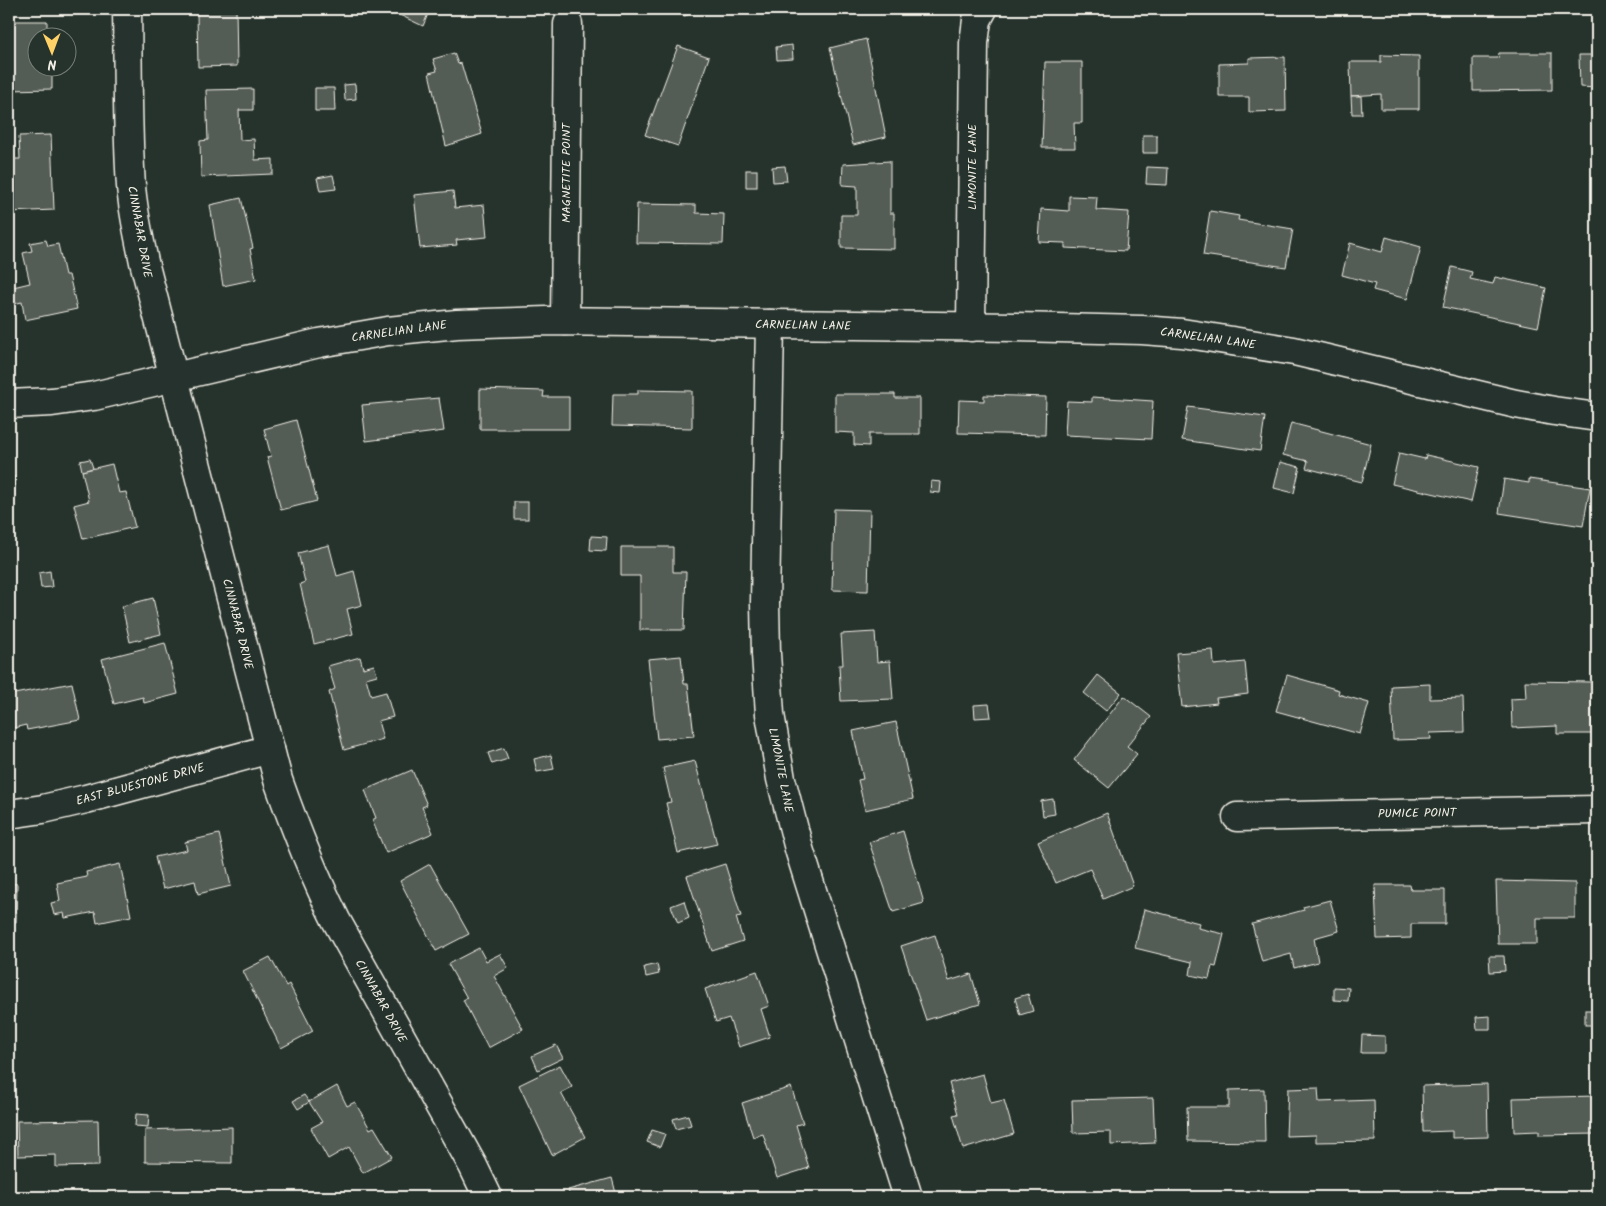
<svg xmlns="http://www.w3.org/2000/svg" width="1606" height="1206" viewBox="0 0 1606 1206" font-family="Kalam,sans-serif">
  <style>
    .building { fill: #525c55; stroke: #f4f1e8 }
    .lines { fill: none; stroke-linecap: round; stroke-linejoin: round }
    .street-casing { stroke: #f4f1e8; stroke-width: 31 }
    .street { stroke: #26332d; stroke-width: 28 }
    .labels { text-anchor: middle; stroke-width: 4; stroke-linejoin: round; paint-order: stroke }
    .street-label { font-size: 12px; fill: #f4f1e8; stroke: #26332d }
  </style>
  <rect width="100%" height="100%" fill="#26332d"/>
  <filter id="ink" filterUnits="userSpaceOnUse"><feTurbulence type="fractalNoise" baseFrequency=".02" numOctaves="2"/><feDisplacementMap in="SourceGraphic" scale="10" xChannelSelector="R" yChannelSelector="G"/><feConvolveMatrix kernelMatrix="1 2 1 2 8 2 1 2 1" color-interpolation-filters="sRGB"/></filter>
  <g filter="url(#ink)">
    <g class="building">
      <polygon points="204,9 236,9 237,66 198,67 197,12 204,12"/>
      <polygon points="387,9 430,9 423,26"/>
      <polygon points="681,9 708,9 684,16"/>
      <polygon points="12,21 47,21 47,38 38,38 38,68 52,68 52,89 9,90 9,54 12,54"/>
      <polygon points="866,39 886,137 853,145 830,48"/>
      <polygon points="792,45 793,59 777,60 776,47"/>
      <polygon points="678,46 709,57 678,146 645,135"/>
      <polygon points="454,53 458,64 461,63 482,134 446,146 429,73 437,71 433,59"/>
      <polygon points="1499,53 1552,53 1552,90 1473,91 1473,58 1498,58"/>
      <polygon points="1381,55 1419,56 1419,109 1381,109 1381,94 1351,96 1350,62 1381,62"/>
      <polygon points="1579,55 1597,55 1597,88 1580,87"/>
      <polygon points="1285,57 1286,111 1249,112 1249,97 1219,97 1219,64 1249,63 1249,58"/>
      <polygon points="1045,62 1082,62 1082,123 1074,123 1075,148 1042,148"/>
      <polygon points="355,84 356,99 345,100 344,85"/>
      <polygon points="315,88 334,88 335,111 315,111"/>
      <polygon points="253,89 253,110 239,110 240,140 254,139 255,160 273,159 273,174 201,177 200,141 208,140 206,90"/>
      <polygon points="1351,96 1361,96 1362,114 1352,114"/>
      <polygon points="51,135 54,210 9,212 9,192 15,192 14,159 20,159 19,136"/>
      <rect x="1143" y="135" width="14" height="18"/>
      <polygon points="890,161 890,213 894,213 894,249 841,248 841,215 857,215 857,186 842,185 843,164"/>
      <polygon points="785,166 787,181 773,182 772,167"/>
      <polygon points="1147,167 1168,168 1167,185 1146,184"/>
      <rect x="746" y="170" width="11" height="17"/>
      <polygon points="333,175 336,189 320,191 317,178"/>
      <polygon points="453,191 455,208 484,205 487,237 456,240 457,245 420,248 414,195"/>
      <polygon points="1069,196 1097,197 1096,210 1129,212 1126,251 1065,248 1065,243 1039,242 1041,209 1069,211"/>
      <polygon points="241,198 253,248 250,249 256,279 223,286 210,205"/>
      <polygon points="637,204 696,205 696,213 724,214 723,244 636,243"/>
      <polygon points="1210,211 1239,216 1238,220 1293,229 1286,267 1203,255"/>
      <polygon points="1386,237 1421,247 1407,299 1373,290 1375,284 1342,275 1350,243 1382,252"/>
      <polygon points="46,240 48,246 58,244 65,275 69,275 77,309 25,320 22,302 13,304 9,288 30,283 23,253 32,251 30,243"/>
      <polygon points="1452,267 1472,272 1470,279 1493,284 1495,277 1546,288 1538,327 1443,307"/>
      <polygon points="480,389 544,391 543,397 569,397 569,429 480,429"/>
      <polygon points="638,390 692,391 692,428 612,426 613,394 638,394"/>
      <polygon points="835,394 895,394 895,398 920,398 920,434 869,434 869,446 854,445 854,433 835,432"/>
      <polygon points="984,395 1046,397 1045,435 958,433 959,400 984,401"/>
      <polygon points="1092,397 1153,401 1151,439 1065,435 1067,401 1092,402"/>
      <polygon points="439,398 444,431 366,441 362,405"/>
      <polygon points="1188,407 1265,417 1260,451 1182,440"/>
      <polygon points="296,420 317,501 281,510 267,457 271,456 264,429"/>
      <polygon points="1291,423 1371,444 1362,482 1306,468 1308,461 1283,455"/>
      <polygon points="1399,453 1425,459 1426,455 1479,467 1471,502 1392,484"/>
      <polygon points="90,459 93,468 82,471 80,461"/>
      <polygon points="1280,462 1300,467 1294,493 1274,488"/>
      <polygon points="112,464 119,493 126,492 135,527 83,539 74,505 89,501 82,471"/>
      <polygon points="9,476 15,477 13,516 9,515"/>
      <polygon points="1504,479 1529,483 1529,479 1590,488 1583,526 1499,513"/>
      <polygon points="931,481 941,482 940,493 930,492"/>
      <rect x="514" y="502" width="14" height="17"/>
      <polygon points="834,509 870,510 868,591 832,590"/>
      <polygon points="591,536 607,537 606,551 590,550"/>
      <polygon points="329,545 337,576 354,571 362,605 347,609 353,634 314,644 300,584 305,582 298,553"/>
      <polygon points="621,547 673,547 673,572 686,572 684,630 640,630 640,576 621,576"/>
      <polygon points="50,571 52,587 41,588 39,573"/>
      <polygon points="153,598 161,634 130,642 122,606"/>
      <polygon points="875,632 877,662 890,661 893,699 841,701 839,665 843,665 841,634"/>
      <polygon points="165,643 178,694 144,703 143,697 114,704 102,659"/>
      <polygon points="1213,650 1214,665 1245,662 1248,694 1216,698 1217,703 1182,707 1176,653"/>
      <polygon points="681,656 684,684 688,684 694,736 657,739 648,659"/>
      <polygon points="360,657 363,668 374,665 377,675 366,678 371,696 386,692 393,717 378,721 383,739 344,750 329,692 335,689 328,666"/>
      <polygon points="1098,675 1121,693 1106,711 1084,693"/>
      <polygon points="1287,675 1339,690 1338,694 1369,703 1360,734 1276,711"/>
      <polygon points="1525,681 1591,682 1592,734 1557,734 1557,726 1512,728 1511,699 1526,698"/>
      <polygon points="72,683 80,720 27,730 26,725 9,729 9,695"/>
      <polygon points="1430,684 1430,699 1463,698 1464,732 1430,733 1431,739 1393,740 1391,686"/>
      <polygon points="1124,696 1151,717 1127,746 1137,754 1109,788 1074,760"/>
      <polygon points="989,704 991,717 975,718 974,705"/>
      <polygon points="896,722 913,799 865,810 858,780 863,779 853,731"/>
      <polygon points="504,748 508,759 492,764 488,753"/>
      <polygon points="551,755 554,769 537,772 534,759"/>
      <polygon points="695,761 717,844 678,853 666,803 671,802 663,768"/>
      <polygon points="412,770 427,805 422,807 433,833 386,853 372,820 376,818 365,790"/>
      <polygon points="1053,799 1055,814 1043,816 1041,801"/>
      <polygon points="1107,813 1133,886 1103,899 1090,869 1056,883 1038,842"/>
      <polygon points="903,831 924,903 893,912 869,842"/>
      <polygon points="219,834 231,886 198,894 195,881 163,889 155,857 187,850 185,842"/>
      <polygon points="120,864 131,916 97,923 95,912 65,918 64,913 54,915 51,903 60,901 57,883 87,877 86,872"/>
      <polygon points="430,864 469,934 436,951 400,881"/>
      <polygon points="725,864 741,916 736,917 743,941 712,951 687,876"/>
      <polygon points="1496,881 1575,883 1575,918 1537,918 1537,944 1498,944"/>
      <polygon points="9,883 17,884 16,922 9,922"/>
      <polygon points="1375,885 1410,885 1411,890 1445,890 1445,924 1411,924 1411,938 1377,939"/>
      <polygon points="1330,900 1339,931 1314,938 1318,962 1294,968 1291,954 1262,962 1252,924 1304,910 1303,907"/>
      <polygon points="684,901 689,918 678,923 671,906"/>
      <polygon points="1144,909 1199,923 1198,928 1224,934 1216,967 1212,966 1209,979 1190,975 1192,962 1135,948"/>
      <polygon points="935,935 949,981 971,974 980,1004 926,1020 901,946"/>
      <polygon points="479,948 486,961 500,954 508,968 494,976 523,1029 488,1048 463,1000 467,998 448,964"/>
      <polygon points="1489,956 1504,956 1505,971 1490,972"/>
      <polygon points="270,957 286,986 289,984 313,1031 281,1048 243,971"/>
      <polygon points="657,964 659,974 646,977 644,967"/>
      <polygon points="757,971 769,1006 761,1009 770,1037 739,1047 729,1018 716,1022 705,989"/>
      <polygon points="1334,987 1349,988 1348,1001 1334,1000"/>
      <polygon points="1028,994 1033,1011 1020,1015 1015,998"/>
      <rect x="1585" y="1010" width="12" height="15"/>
      <polygon points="1490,1016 1490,1029 1477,1029 1476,1017"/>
      <polygon points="1362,1035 1385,1036 1385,1053 1361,1053"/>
      <polygon points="556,1045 563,1058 538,1070 532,1056"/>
      <polygon points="560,1065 572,1087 561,1093 585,1137 552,1155 519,1085"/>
      <polygon points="983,1074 991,1103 1004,1100 1014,1134 963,1149 953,1115 958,1114 949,1083"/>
      <polygon points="1487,1084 1488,1137 1452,1138 1452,1131 1423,1132 1422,1086"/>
      <polygon points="337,1086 347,1106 355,1102 370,1129 374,1127 392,1157 363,1173 349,1147 328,1159 311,1128 322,1122 309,1102"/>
      <polygon points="791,1087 803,1123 796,1125 809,1168 777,1178 763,1134 753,1137 742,1103"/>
      <polygon points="1318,1088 1319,1102 1374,1100 1375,1141 1316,1142 1316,1135 1286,1136 1288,1089"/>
      <polygon points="1264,1089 1265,1142 1188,1141 1187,1107 1229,1107 1229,1090"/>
      <polygon points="304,1095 309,1102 298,1109 293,1101"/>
      <polygon points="1597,1096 1597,1134 1539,1135 1539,1131 1514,1132 1513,1098"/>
      <polygon points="1153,1098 1155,1143 1111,1145 1111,1132 1073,1133 1072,1100"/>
      <polygon points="136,1114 149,1115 148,1127 135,1126"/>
      <polygon points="688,1115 691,1125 676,1129 673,1119"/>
      <polygon points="98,1120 99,1166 56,1167 56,1155 18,1156 17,1121"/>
      <polygon points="232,1127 232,1163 145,1162 145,1130"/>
      <polygon points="652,1130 665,1134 660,1147 647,1142"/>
      <polygon points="612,1178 617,1197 570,1197 568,1190"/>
    </g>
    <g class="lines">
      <g class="street-casing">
        <g id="street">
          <path d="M 127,9 C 128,68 127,127 131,186 C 133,212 139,237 144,262 L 278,780 C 295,828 313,874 336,920 L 473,1166 L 488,1197"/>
          <polyline points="565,321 568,24"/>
          <polyline points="770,324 765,603 766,654 770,714 781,779 799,849 908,1197"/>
          <polyline points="971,327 974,43 977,20 983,9"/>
          <polyline points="9,404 52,402 94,396 319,343 388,331 457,324 547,321 1016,327 1142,330 1182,333 1294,351 1516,404 1554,411 1597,417"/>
          <polyline points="9,814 43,809 86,799 270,749"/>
          <polyline points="1237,817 1597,810"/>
        </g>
      </g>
      <use href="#street" class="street"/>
    </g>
  </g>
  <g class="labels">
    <g class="street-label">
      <text transform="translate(972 167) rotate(-90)" y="4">LIMONITE LANE</text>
      <text transform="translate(566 173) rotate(-90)" y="4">MAGNETITE POINT</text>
      <text transform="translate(140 232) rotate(80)" y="4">CINNABAR DRIVE</text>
      <text transform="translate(803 325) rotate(1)" y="4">CARNELIAN LANE</text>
      <text transform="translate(399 331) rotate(-8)" y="4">CARNELIAN LANE</text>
      <text transform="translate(1208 338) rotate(8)" y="4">CARNELIAN LANE</text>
      <text transform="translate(238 624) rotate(76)" y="4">CINNABAR DRIVE</text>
      <text transform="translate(781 770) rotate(79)" y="4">LIMONITE LANE</text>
      <text transform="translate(140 784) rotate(-15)" y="4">EAST BLUESTONE DRIVE</text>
      <text transform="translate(1417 813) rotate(-1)" y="4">PUMICE POINT</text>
      <text transform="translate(381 1001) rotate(61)" y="4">CINNABAR DRIVE</text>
    </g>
  </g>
  <rect width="1606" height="1206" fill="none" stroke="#26332d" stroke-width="30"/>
  <rect x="15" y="15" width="1576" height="1176" fill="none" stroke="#f4f1e8" stroke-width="2" filter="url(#ink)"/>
  <g transform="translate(52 52) rotate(179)"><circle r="24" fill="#26332d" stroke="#787f78"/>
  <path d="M0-4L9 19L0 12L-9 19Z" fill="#ffd166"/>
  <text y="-8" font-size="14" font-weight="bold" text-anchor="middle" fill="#f4f1e8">N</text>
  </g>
</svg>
